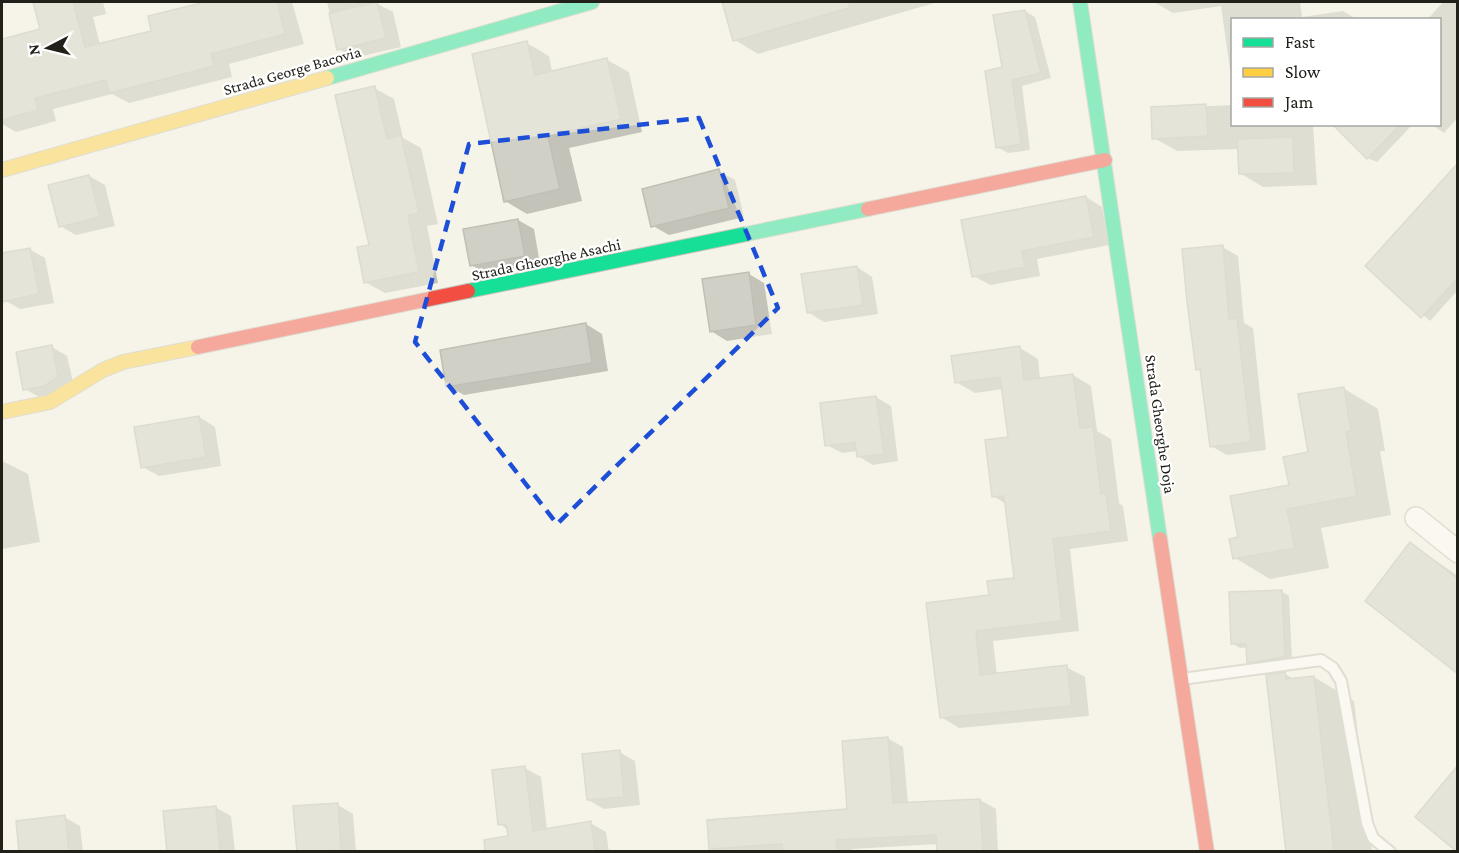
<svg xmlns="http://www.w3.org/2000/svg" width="1459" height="853" viewBox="0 0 1459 853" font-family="'Crimson Pro',serif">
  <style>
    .shadow { fill: #0003 }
    .building { fill: #d1d0c7; stroke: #c0bfb5; stroke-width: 1.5 }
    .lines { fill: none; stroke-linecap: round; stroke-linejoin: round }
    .lane-casing { stroke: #c4c3ba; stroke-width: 14 }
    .street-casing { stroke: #c4c3ba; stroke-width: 24 }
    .fast-casing { stroke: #c4c3ba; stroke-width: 16 }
    .slow-casing { stroke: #c4c3ba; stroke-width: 16 }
    .jam-casing { stroke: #c4c3ba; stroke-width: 16 }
    .lane { stroke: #fefdfc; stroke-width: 10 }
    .street { stroke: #fefdfc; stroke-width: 21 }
    .fast { stroke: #16e098; stroke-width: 14 }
    .slow { stroke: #ffcf43; stroke-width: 14 }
    .jam { stroke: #f24e42; stroke-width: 14 }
    .marked { fill: none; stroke: #1d4ed8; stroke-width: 4.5; stroke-dasharray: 12 8; stroke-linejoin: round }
    .labels { text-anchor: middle; stroke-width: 4.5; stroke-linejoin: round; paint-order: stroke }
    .street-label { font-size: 16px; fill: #212019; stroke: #fff }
  </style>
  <rect width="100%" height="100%" fill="#f5f4e8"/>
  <g class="shadow">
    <polygon points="35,2 103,2 106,14 93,17 100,45 153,32 149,17 211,2 292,2 304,44 229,64 232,77 129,103 112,94 53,109 56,121 16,132 2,124 2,41 42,30"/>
    <polygon points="327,2 374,2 393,12 401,47 354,58 339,49"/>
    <polygon points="723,2 938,2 758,54 735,40"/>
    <polygon points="1154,2 1300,2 1302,17 1343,11 1358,20 1232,20 1232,84 1221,6 1173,13"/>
    <polygon points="1443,2 1458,2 1458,117 1444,133 1431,124 1440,124 1440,20 1427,20"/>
    <polygon points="1025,11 1035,17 1051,78 1022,86 1030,150 1008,153 997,147 1004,68"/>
    <polygon points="527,43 549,56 552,72 607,60 629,72 642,132 569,148 582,201 527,214 505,201"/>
    <polygon points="374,88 394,99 403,138 421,148 438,224 427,226 438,283 385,293 365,282 371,246"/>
    <polygon points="1232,105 1232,124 1313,124 1317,185 1263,187 1240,173 1239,149 1177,151 1154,138 1152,109"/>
    <polygon points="1339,124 1413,124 1377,162 1368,158"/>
    <polygon points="719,171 735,180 744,217 669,235 653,226"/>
    <polygon points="89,176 105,185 115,226 76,235 60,226"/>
    <polygon points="1458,177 1458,290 1430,321 1367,266"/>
    <polygon points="1086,197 1102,207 1109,245 1037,259 1040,276 990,285 974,276"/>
    <polygon points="518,220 534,229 540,264 487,274 471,265"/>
    <polygon points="1222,247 1238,256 1244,323 1253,328 1266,450 1227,455 1211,446 1201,371 1198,369"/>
    <polygon points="29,249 45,258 54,303 20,309 4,300 2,255"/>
    <polygon points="857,267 872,277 878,314 824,322 808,312"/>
    <polygon points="749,274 764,283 772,334 727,341 711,331"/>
    <polygon points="586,324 602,334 608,371 464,395 448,386"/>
    <polygon points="52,347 67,356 74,386 41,398 25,389"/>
    <polygon points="1020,348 1038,359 1040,380 1073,375 1091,386 1097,431 1111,439 1119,503 1123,506 1128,541 1070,549 1079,631 993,641 997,675 1066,667 1085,677 1089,716 959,728 941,717 928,605 990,597 1016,579 1006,504 993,496 1010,438 1003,389 975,393 956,382"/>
    <polygon points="1343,388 1378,409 1385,451 1380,451 1391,515 1321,528 1329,568 1270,579 1235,558 1240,538 1290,486"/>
    <polygon points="876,397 891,406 898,461 873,465 858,456 858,451 842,453 827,445"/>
    <polygon points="199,417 215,427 221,466 159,476 143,467"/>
    <polygon points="2,461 28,474 40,542 2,549"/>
    <polygon points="1411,544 1458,576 1458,673"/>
    <polygon points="1281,591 1289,596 1292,661 1256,666 1249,662 1248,647 1240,648 1232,643"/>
    <polygon points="1285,674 1295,680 1314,677 1354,701 1372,852 1288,852"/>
    <polygon points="887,738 903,747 908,804 980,800 996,809 998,852 938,852 938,844 852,849 852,852 717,852 710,848 849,810"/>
    <polygon points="619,752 635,761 640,805 604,809 588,800"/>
    <polygon points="525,768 541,777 547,830 590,823 606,832 609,852 512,852 507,829 500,824"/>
    <polygon points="338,805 353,814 356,852 298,852"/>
    <polygon points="215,807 231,816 235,852 169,852"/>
    <polygon points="64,817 80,826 83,852 21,852"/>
  </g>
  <g class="building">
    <polygon points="33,2 73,2 85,47 151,31 148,16 205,2 277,2 285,34 211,54 214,66 153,82 109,93 106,80 35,98 38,110 2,120 2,39 40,29"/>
    <polygon points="377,2 386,38 337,50 329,13"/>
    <polygon points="722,2 848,2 849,8 733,41"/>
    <polygon points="1025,10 1041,73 1012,80 1021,144 996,148 985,71 1002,67 993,15"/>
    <polygon points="527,41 535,75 607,58 621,119 548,136 560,189 504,202 472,54"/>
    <polygon points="375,86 387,139 401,135 419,213 408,215 419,272 364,283 357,247 369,245 335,95"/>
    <polygon points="1206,104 1208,136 1152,139 1151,107"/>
    <polygon points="1332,124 1401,124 1367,159"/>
    <polygon points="1293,137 1294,173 1239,174 1237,139"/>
    <polygon points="1458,163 1458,278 1421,318 1365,266"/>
    <polygon points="719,169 729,208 651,227 642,189"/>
    <polygon points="89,175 100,217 59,227 48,185"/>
    <polygon points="1086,196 1094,237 1022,251 1025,267 972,277 961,220"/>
    <polygon points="518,219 525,256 470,266 463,229"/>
    <polygon points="1223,245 1229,319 1237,318 1251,442 1210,447 1200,369 1196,370 1187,302 1182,249"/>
    <polygon points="30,248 39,294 2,302 2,253"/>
    <polygon points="857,266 863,305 807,313 801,274"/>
    <polygon points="749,272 756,325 710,332 702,279"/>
    <polygon points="586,323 592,363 446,387 440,350"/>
    <polygon points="52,345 58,377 44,386 23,390 16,352"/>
    <polygon points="1020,346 1024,380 1073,374 1080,428 1093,427 1101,494 1106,494 1111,531 1053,539 1062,621 976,631 980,675 1067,665 1072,706 940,718 926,603 989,595 987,581 1014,578 1004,496 992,497 985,440 1008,437 1000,377 955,383 951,356"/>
    <polygon points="1344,387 1351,431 1346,432 1357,496 1287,509 1295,548 1233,559 1229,539 1238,537 1230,496 1289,485 1283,457 1308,452 1298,394"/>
    <polygon points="876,396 884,454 857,457 855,442 825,446 820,403"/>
    <polygon points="199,416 206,457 141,468 134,427"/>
    <polygon points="1410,542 1458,579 1458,674 1365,601"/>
    <polygon points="1282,590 1285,657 1247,663 1246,644 1231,644 1229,592"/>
    <polygon points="1285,672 1286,679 1314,676 1334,852 1286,852 1266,675"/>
    <polygon points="888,737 893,803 980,799 983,852 937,852 936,835 836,840 837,852 783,852 782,844 709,849 707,820 847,809 842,741"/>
    <polygon points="620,750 624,797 587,800 582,754"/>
    <polygon points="1458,765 1458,852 1457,852 1415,817"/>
    <polygon points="525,766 533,831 591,821 595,852 485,852 484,840 508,836 506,824 498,825 492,770"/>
    <polygon points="338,803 341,850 297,852 293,806"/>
    <polygon points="216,806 220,852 167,852 163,811"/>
    <polygon points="65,815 69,852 19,852 16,821"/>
  </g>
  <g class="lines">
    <g class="lane-casing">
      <polyline id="lane" points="1182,679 1321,660 1333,668 1341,681 1367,823 1373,838 1390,852"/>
    </g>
    <g class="street-casing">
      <polyline id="street" points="1416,518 1458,552"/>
    </g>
    <g class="fast-casing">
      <g id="fast">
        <polyline points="1080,2 1160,539"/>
        <polyline points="327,78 592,2"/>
        <polyline points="468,291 868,209"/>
      </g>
    </g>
    <g class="slow-casing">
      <g id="slow">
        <polyline points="2,170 327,78"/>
        <polyline points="2,412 50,402 103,370 123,362 198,347"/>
      </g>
    </g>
    <g class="jam-casing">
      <g id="jam">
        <polyline points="868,209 1105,160"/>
        <polyline points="198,347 468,291"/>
        <polyline points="1160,539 1207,852"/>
      </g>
    </g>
    <use href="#lane" class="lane"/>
    <use href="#street" class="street"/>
    <use href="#fast" class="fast"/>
    <use href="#slow" class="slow"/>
    <use href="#jam" class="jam"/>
  </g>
  <path d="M0 0H1459V853H0ZM 699,118 L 778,308 L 557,524 L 415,342 L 469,144 Z" fill="#f5f4e8" fill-opacity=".55" fill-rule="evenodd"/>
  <path class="marked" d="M 699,118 L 778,308 L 557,524 L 415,342 L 469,144 Z"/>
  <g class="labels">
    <g class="street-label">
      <text transform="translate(292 70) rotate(-16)" y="6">Strada George Bacovia</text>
      <text transform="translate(546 259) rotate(-12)" y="6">Strada Gheorghe Asachi</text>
      <text transform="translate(1161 424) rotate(82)" y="6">Strada Gheorghe Doja</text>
    </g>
  </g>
  <rect width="1459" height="853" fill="none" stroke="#212019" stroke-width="6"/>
  <rect x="1231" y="18" width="210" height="108" fill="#ffffff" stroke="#a6a6a3" stroke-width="1.5"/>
  <rect x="1243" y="38" width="30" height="9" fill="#16e098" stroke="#a6a6a3" stroke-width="1.5"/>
  <text x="1285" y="48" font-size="18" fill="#212019">Fast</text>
  <rect x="1243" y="68" width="30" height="9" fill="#ffcf43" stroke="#a6a6a3" stroke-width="1.5"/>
  <text x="1285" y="78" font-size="18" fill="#212019">Slow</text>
  <rect x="1243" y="98" width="30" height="9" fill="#f24e42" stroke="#a6a6a3" stroke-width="1.5"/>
  <text x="1285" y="108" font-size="18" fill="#212019">Jam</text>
  <g transform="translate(48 48) rotate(263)" stroke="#ffffff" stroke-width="4.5" paint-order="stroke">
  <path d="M0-4.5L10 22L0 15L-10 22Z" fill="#212019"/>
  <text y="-9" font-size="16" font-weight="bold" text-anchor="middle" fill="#212019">N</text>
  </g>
</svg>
